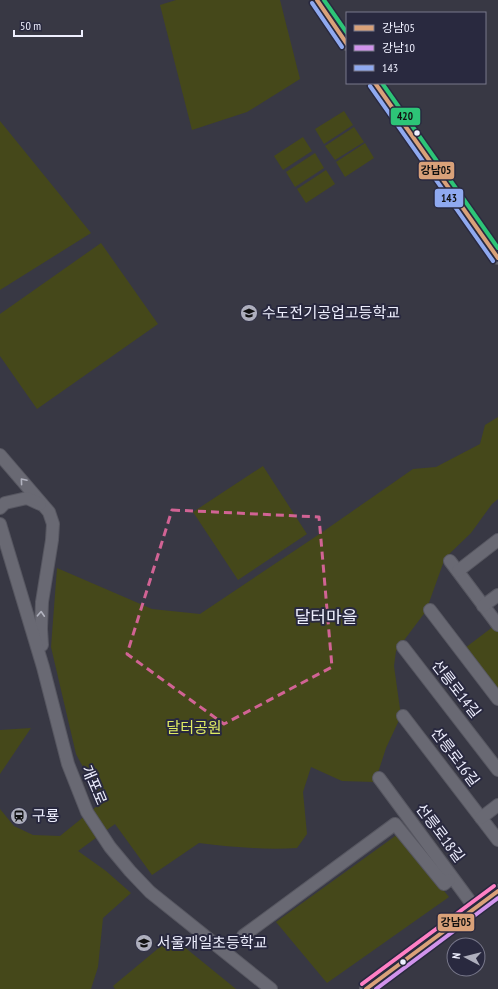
<svg xmlns="http://www.w3.org/2000/svg" width="498" height="989" viewBox="0 0 498 989" font-family="'PT Sans Narrow','Noto Sans KR',sans-serif">
  <style>
    .green { fill: #45481a }
    .lines { fill: none; stroke-linecap: round; stroke-linejoin: round }
    .minor-casing { stroke: #575761; stroke-width: 14 }
    .minor { stroke: #696973; stroke-width: 12 }
    .bus-1-casing { stroke: #29293f; stroke-width: 7 }
    .bus-2-casing { stroke: #29293f; stroke-width: 7 }
    .bus-3-casing { stroke: #29293f; stroke-width: 7 }
    .bus-4-casing { stroke: #29293f; stroke-width: 7 }
    .bus-5-casing { stroke: #29293f; stroke-width: 7 }
    .bus-1 { stroke: #d9a179; stroke-width: 4 }
    .bus-2 { stroke: #d193ec; stroke-width: 4 }
    .bus-3 { stroke: #8fa9f0; stroke-width: 4 }
    .bus-4 { stroke: #2dc577; stroke-width: 4 }
    .bus-5 { stroke: #ff80c5; stroke-width: 4 }
    .oneway { stroke: #b2b3bf }
    .marked { fill: none; stroke: #d16394; stroke-width: 3; stroke-dasharray: 8 5; stroke-linejoin: round }
    .bus-dot { fill: #eeeffe; stroke: #29293f; stroke-width: 1.5 }
    .labels { text-anchor: middle; stroke-width: 4; stroke-linejoin: round; paint-order: stroke }
    .poi-label { font-size: 15px; fill: #eeeffe; stroke: #29293f; text-anchor: start }
    .street-label { font-size: 15px; fill: #eeeffe; stroke: #29293f }
    .park-label { font-size: 15px; fill: #deeb63; stroke: #29293f }
    .quarter-label { font-size: 17px; fill: #eeeffe; stroke: #29293f }
    .line-badge { stroke: #29293f; stroke-width: 1.5 }
    .pale-badge-label { font-size: 11px; text-anchor: middle; font-weight: bold; fill: #111 }
  </style>
  <rect width="100%" height="100%" fill="#383844"/>
  <g class="green">
    <polygon points="176,0 280,0 300,79 247,112 192,130 160,5"/>
    <polygon points="344,111 353,125 324,144 315,129"/>
    <polygon points="0,121 91,233 0,290"/>
    <polygon points="354,127 364,142 335,160 325,146"/>
    <polygon points="303,137 312,151 283,170 274,156"/>
    <polygon points="365,143 374,158 345,177 336,162"/>
    <polygon points="315,153 324,168 295,187 286,172"/>
    <polygon points="326,170 335,184 306,203 297,189"/>
    <polygon points="101,243 158,324 37,409 0,356 0,314"/>
    <path d="M 498,417 L 498,499 L 492,504 L 471,533 L 445,558 L 426,611 L 396,651 L 394,666 L 401,716 L 386,748 L 375,782 L 342,781 L 311,767 L 303,792 L 307,834 L 297,848 C 263,850 232,847 199,843 L 152,875 L 115,824 L 78,851 L 106,871 L 131,893 L 103,918 L 98,967 L 91,989 L 0,989 L 0,809 L 14,826 L 33,835 L 60,836 L 102,802 L 76,754 L 51,647 L 57,568 L 152,609 L 200,614 L 321,533 L 413,469 L 436,467 L 480,444 L 485,425 Z"/>
    <polygon points="263,466 307,534 238,580 193,512"/>
    <polygon points="494,626 498,631 498,693 465,648"/>
    <polygon points="31,728 0,774 0,730"/>
    <polygon points="398,834 449,897 327,983 276,922"/>
    <polygon points="172,937 236,989 115,989 113,986"/>
  </g>
  <g class="lines">
    <g class="minor-casing">
      <g id="minor">
        <polyline points="317,0 347,44"/>
        <polyline points="375,83 498,258"/>
        <polyline points="0,455 49,512 53,524 52,540 42,602 41,629 42,645"/>
        <polyline points="0,508 5,503 27,498 40,504"/>
        <polyline points="0,524 43,667 68,764 87,812 110,847 130,871 150,892 271,989"/>
        <polyline points="450,561 498,625"/>
        <polyline points="458,571 498,540"/>
        <polyline points="483,606 498,595"/>
        <polyline points="430,610 498,699"/>
        <polyline points="403,647 498,770"/>
        <polyline points="403,716 498,840"/>
        <polyline points="379,778 475,908"/>
        <polyline points="481,818 498,805"/>
        <polyline points="243,936 395,824 444,884 449,880"/>
        <polyline points="366,989 498,891"/>
      </g>
    </g>
    <use href="#minor" class="minor"/>
    <g class="bus-1-casing">
      <g id="bus-1">
        <polyline points="317,0 347,44"/>
        <polyline points="375,83 498,258"/>
        <polyline points="366,989 498,891"/>
      </g>
    </g>
    <g class="bus-2-casing">
      <polyline id="bus-2" points="376,989 498,898"/>
    </g>
    <g class="bus-3-casing">
      <g id="bus-3">
        <polyline points="312,3 342,47"/>
        <polyline points="370,86 493,261"/>
      </g>
    </g>
    <g class="bus-4-casing">
      <g id="bus-4">
        <polyline points="324,0 347,33"/>
        <polyline points="382,83 498,248"/>
      </g>
    </g>
    <g class="bus-5-casing">
      <polyline id="bus-5" points="362,984 494,886"/>
    </g>
    <use href="#bus-1" class="bus-1"/>
    <use href="#bus-2" class="bus-2"/>
    <use href="#bus-3" class="bus-3"/>
    <use href="#bus-4" class="bus-4"/>
    <use href="#bus-5" class="bus-5"/>
  </g>
  <defs><path id="oneway-chevron" d="M-2-3.5L2.5 0L-2 3.5" fill="none" stroke-width="1.6" stroke-linecap="round" stroke-linejoin="round"/></defs>
  <g class="oneway">
    <use href="#oneway-chevron" transform="translate(23 481) rotate(-130)"/>
    <use href="#oneway-chevron" transform="translate(41 614) rotate(-87)"/>
  </g>
  <path class="marked" d="M 172,510 L 319,517 L 332,667 L 224,724 L 127,654 Z"/>
  <defs>
    <g id="school-disc" transform="scale(0.9)"><circle r="9.5" fill="#aeafbd" stroke="#29293f"/><path d="M0-5L7-2L0 1L-7-2ZM-4 1L0 2.5L4 1V4Q0 6-4 4Z" fill="#111"/></g>
    <g id="station-disc" transform="scale(0.9)"><circle r="9.5" fill="#aeafbd" stroke="#29293f"/><path d="M-3-6H3Q5-6 5-4V2Q5 4 3 4L4.5 6H3L1.5 4h-3L-3 6H-4.5L-3 4Q-5 4-5 2V-4Q-5-6-3-6ZM-3.5-4v3h7v-3ZM-3.5 1v1.5H-2V1ZM2 1v1.5H3.5V1Z" fill="#111"/></g>
  </defs>
  <g fill-rule="evenodd">
    <use href="#school-disc" x="249" y="313"/>
    <use href="#station-disc" x="19" y="816"/>
    <use href="#school-disc" x="144" y="943"/>
  </g>
  <g class="bus-dot">
    <circle cx="417" cy="133" r="3.5"/>
    <circle cx="403" cy="962" r="3.5"/>
  </g>
  <g class="labels">
    <g class="poi-label">
      <text x="262" y="318">수도전기공업고등학교</text>
      <text x="32" y="821">구룡</text>
      <text x="157" y="948">서울개일초등학교</text>
    </g>
    <g class="street-label">
      <text transform="translate(456 689) rotate(52)" y="5">선릉로14길</text>
      <text transform="translate(455 757) rotate(53)" y="5">선릉로16길</text>
      <text transform="translate(94 785) rotate(67)" y="5">개포로</text>
      <text transform="translate(440 833) rotate(53)" y="5">선릉로18길</text>
    </g>
    <g class="park-label">
      <text x="194" y="733">달터공원</text>
    </g>
    <g class="quarter-label">
      <text x="326" y="623">달터마을</text>
    </g>
  </g>
  <g class="line-badge">
    <rect x="390" y="107" width="31" height="19" rx="4" fill="#2dc577"/>
    <rect x="418" y="161" width="37" height="19" rx="4" fill="#d9a179"/>
    <rect x="434" y="188" width="30" height="20" rx="4" fill="#8fa9f0"/>
    <rect x="437" y="913" width="38" height="19" rx="4" fill="#d9a179"/>
  </g>
  <g class="pale-badge-label">
    <text x="405" y="120">420</text>
    <text x="436" y="174">강남05</text>
    <text x="449" y="202">143</text>
    <text x="456" y="926">강남05</text>
  </g>
  <rect x="346" y="12" width="140" height="72" fill="#29293f" stroke="#78788b"/>
  <rect x="354" y="25" width="20" height="6" fill="#d9a179" stroke="#78788b"/>
  <text x="382" y="32" font-size="12" fill="#eeeffe">강남05</text>
  <rect x="354" y="45" width="20" height="6" fill="#d193ec" stroke="#78788b"/>
  <text x="382" y="52" font-size="12" fill="#eeeffe">강남10</text>
  <rect x="354" y="65" width="20" height="6" fill="#8fa9f0" stroke="#78788b"/>
  <text x="382" y="72" font-size="12" fill="#eeeffe">143</text>
  <g transform="translate(466 957) rotate(277)"><circle r="19" fill="#29293f" stroke="#78788b"/>
  <path d="M0-3L7 15L0 10L-7 15Z" fill="#aeafbd"/>
  <text y="-6" font-size="11" font-weight="bold" text-anchor="middle" fill="#eeeffe">N</text>
  </g>
  <path d="M14 30v6h68v-6" fill="none" stroke="#eeeffe" stroke-width="2"/>
  <text x="20" y="30" font-size="12" fill="#eeeffe" stroke="#29293f" stroke-width="3" paint-order="stroke">50 m</text>
</svg>
